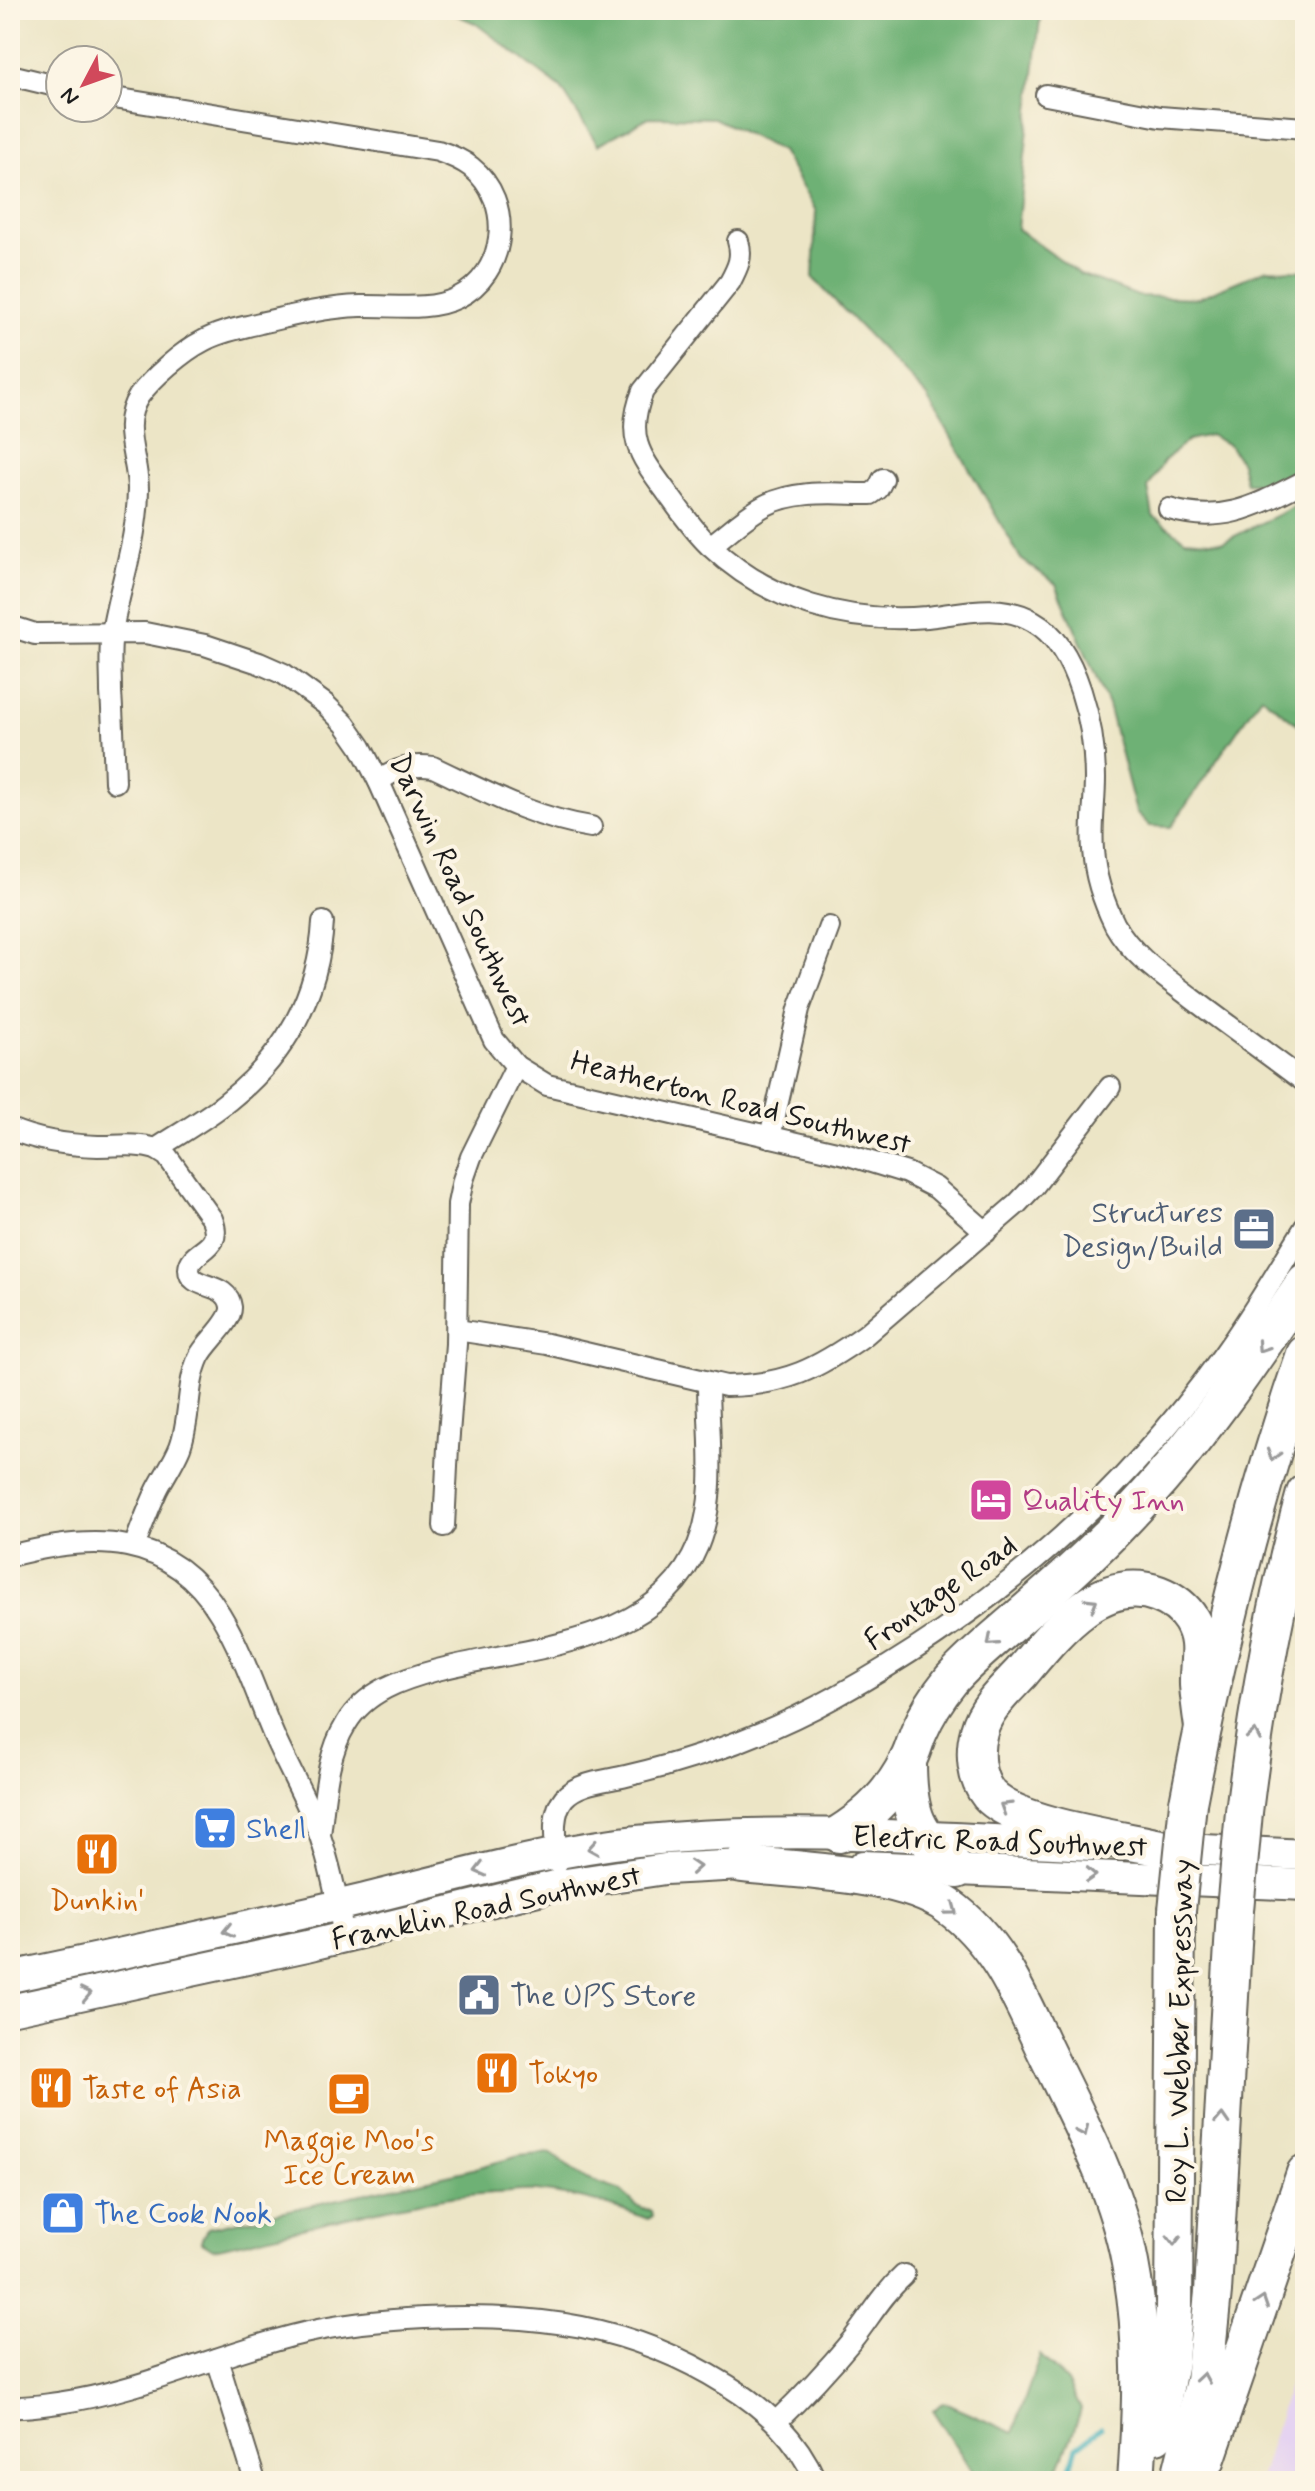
<svg xmlns="http://www.w3.org/2000/svg" width="1315" height="2491" viewBox="0 0 1315 2491" font-family="Mynerve,sans-serif">
  <style>
    .built { fill: #e5d3f1 }
    .forest { fill: #6eb174; stroke: #456648; stroke-width: 2 }
    .lines { fill: none; stroke-linecap: round; stroke-linejoin: round }
    .stream { stroke: #3cadb8; stroke-width: 5 }
    .street-casing { stroke: #656258; stroke-width: 24 }
    .primary-casing { stroke: #656258; stroke-width: 34 }
    .highway-casing { stroke: #656258; stroke-width: 40 }
    .street { stroke: #fff; stroke-width: 20 }
    .primary { stroke: #fff; stroke-width: 30 }
    .highway { stroke: #fff; stroke-width: 36 }
    .highway-bridge-casing { stroke: #656258; stroke-width: 40; stroke-linecap: butt }
    .highway-bridge { stroke: #fff; stroke-width: 36 }
    .oneway { stroke: #999 }
    .labels { text-anchor: middle; stroke-width: 8; stroke-linejoin: round; paint-order: stroke }
    .street-label { font-size: 30px; fill: #1c1c1c; stroke: #fcf5e5 }
    .service-label { font-size: 30px; fill: #4e5e75; stroke: #fcf5e5; text-anchor: end }
    .hotel-label { font-size: 30px; fill: #b23c85; stroke: #fcf5e5; text-anchor: start }
    .shop-label { font-size: 30px; fill: #366cbe; stroke: #fcf5e5; text-anchor: start }
    .food-label { font-size: 30px; fill: #c56008; stroke: #fcf5e5 }
  </style>
  <rect width="100%" height="100%" fill="#fcf5e5"/>
  <filter id="ink" filterUnits="userSpaceOnUse"><feTurbulence type="fractalNoise" baseFrequency=".0125" numOctaves="2"/><feDisplacementMap in="SourceGraphic" scale="16" xChannelSelector="R" yChannelSelector="G"/><feConvolveMatrix kernelMatrix="1 2 1 2 8 2 1 2 1" color-interpolation-filters="sRGB"/></filter>
  <filter id="wash" filterUnits="userSpaceOnUse"><feTurbulence type="fractalNoise" baseFrequency=".006" numOctaves="4" result="noise"/><feDisplacementMap in="SourceGraphic" scale="32" xChannelSelector="R" yChannelSelector="G"/><feGaussianBlur stdDeviation="1.8" result="paint"/><feColorMatrix in="noise" values="0 0 0 0 0 0 0 0 0 0 0 0 0 0 0 0 0 1.4 0 .05"/><feComposite in="paint" operator="in"/></filter>
  <g filter="url(#wash)">
    <rect width="100%" height="100%" fill="#ece5c6"/>
    <polygon class="built" points="1305,2331 1305,2481 1260,2481 1260,2479"/>
    <g class="forest">
      <polygon points="445,10 1041,10 1017,229 1080,274 1138,296 1198,298 1267,269 1305,271 1305,466 1265,484 1246,483 1241,463 1229,445 1210,435 1188,440 1164,461 1148,488 1153,516 1185,539 1223,542 1305,501 1305,730 1261,696 1171,827 1150,826 1136,812 1108,705 1056,584 1021,559 928,397 813,278 816,211 781,151 714,118 649,117 598,145 561,88 475,23"/>
      <path d="M 550,2153 L 586,2179 L 621,2191 L 636,2205 L 651,2212 L 652,2217 L 648,2219 C 613,2205 574,2195 536,2191 C 522,2190 507,2193 493,2193 C 398,2198 306,2230 213,2249 L 202,2242 L 202,2238 L 208,2228 L 465,2171 L 519,2156 Z"/>
      <path d="M 1040,2355 L 1067,2381 L 1081,2409 C 1075,2434 1062,2456 1054,2481 L 961,2481 L 972,2471 L 933,2411 L 943,2402 L 1013,2433 Z"/>
    </g>
    <g class="lines">
      <polyline class="stream" points="1067,2481 1077,2447 1101,2428"/>
    </g>
  </g>
  <g filter="url(#ink)">
    <g class="lines">
      <g class="street-casing">
        <g id="street">
          <polyline points="10,75 60,87"/>
          <polyline points="1046,95 1160,117 1305,128"/>
          <path d="M 108,97 L 438,151 C 450,155 461,159 471,167 C 515,202 507,274 457,298 C 428,312 392,305 361,306 C 327,307 294,315 260,323 C 241,328 221,331 203,341 C 183,351 152,378 139,396 C 119,426 138,457 138,489 C 138,538 120,584 112,632 C 109,652 111,672 111,692 C 113,722 114,752 115,782"/>
          <path d="M 738,241 C 743,257 738,267 730,282 L 643,391 C 624,438 641,457 668,494 C 681,512 694,531 710,546 C 769,602 847,624 927,617 C 962,613 1000,602 1033,621 C 1078,646 1095,730 1095,778 C 1095,802 1091,826 1093,850 C 1095,877 1103,901 1115,925 C 1133,957 1165,977 1193,999 C 1230,1027 1268,1054 1305,1082"/>
          <path d="M 1169,509 C 1224,525 1257,505 1305,481"/>
          <path d="M 710,546 C 728,533 746,515 766,505 C 797,489 836,494 871,494 L 878,489 L 883,479"/>
          <polyline points="10,626 35,634 145,633 205,645 259,663 284,674 325,704 345,724 361,747 379,782 494,1040 516,1066 547,1085 845,1154 907,1173 936,1188 986,1232"/>
          <path d="M 379,782 C 395,768 413,764 433,767 C 486,792 533,818 591,827"/>
          <path d="M 10,1129 C 38,1141 68,1145 98,1146 C 118,1146 137,1143 156,1149 C 180,1133 206,1119 228,1101 C 285,1057 319,994 323,922"/>
          <polyline points="770,1137 799,1009 829,927"/>
          <path d="M 457,1330 L 547,1344 L 726,1386 C 786,1385 817,1369 865,1335 L 1017,1204 L 1034,1186 L 1110,1087"/>
          <polyline points="444,1526 448,1447 456,1344 458,1204 463,1180 471,1157 516,1066"/>
          <path d="M 134,1547 C 141,1528 148,1509 157,1490 C 164,1476 174,1462 180,1447 C 191,1418 186,1385 199,1357 C 206,1342 232,1322 231,1307 C 228,1280 189,1291 189,1269 C 190,1248 225,1252 212,1219 L 167,1156 L 156,1149"/>
          <path d="M 10,1556 C 92,1534 170,1532 220,1614 C 243,1652 257,1696 274,1736 C 289,1770 308,1802 320,1836 C 331,1868 338,1903 344,1937"/>
          <path d="M 320,1835 C 325,1798 326,1756 346,1724 C 365,1691 403,1679 437,1670 C 528,1646 657,1646 698,1545 C 718,1496 708,1435 708,1383"/>
          <path d="M 557,1863 C 556,1843 550,1815 564,1798 C 578,1782 606,1781 626,1776 C 698,1759 770,1733 835,1697 C 994,1609 1117,1502 1223,1355 C 1253,1314 1278,1270 1305,1227"/>
          <polyline points="217,2359 255,2481"/>
          <path d="M 10,2407 C 26,2408 42,2405 58,2403 C 143,2391 221,2352 304,2333 C 343,2324 383,2320 424,2318 C 535,2313 630,2324 727,2385 C 766,2409 797,2438 816,2481"/>
          <path d="M 776,2422 C 803,2396 829,2368 853,2339 C 870,2317 883,2294 904,2275"/>
        </g>
      </g>
      <g class="primary-casing">
        <g id="primary">
          <polyline points="1163,1848 1305,1855"/>
          <polyline points="863,1866 1305,1885"/>
          <path d="M 10,1977 C 129,1952 247,1927 365,1899 C 455,1877 545,1851 637,1841 C 788,1825 940,1838 1091,1845"/>
          <polyline points="10,2010 307,1946 559,1885 665,1869 763,1864"/>
        </g>
      </g>
      <g class="highway-casing">
        <g id="highway">
          <path d="M 908,1761 C 908,1816 916,1833 957,1870"/>
          <path d="M 1188,1803 C 1217,1652 1254,1500 1305,1354"/>
          <path d="M 1244,1812 C 1257,1705 1276,1597 1305,1493"/>
          <path d="M 839,1834 C 868,1816 893,1792 908,1760 C 913,1751 915,1741 919,1732 C 927,1713 938,1696 951,1680 C 972,1656 998,1636 1023,1614 C 1058,1584 1093,1553 1125,1519 C 1194,1447 1250,1365 1305,1282"/>
          <path d="M 1161,1848 C 1120,1839 1015,1825 989,1795 C 975,1778 973,1752 979,1731 C 985,1708 1005,1690 1021,1673 C 1053,1635 1101,1572 1158,1594 C 1171,1599 1184,1608 1191,1620 C 1205,1643 1197,1661 1198,1685 C 1199,1699 1201,1713 1203,1727"/>
          <path d="M 742,1864 C 801,1871 900,1872 948,1906 C 996,1940 1018,1993 1042,2044 C 1076,2115 1116,2186 1130,2263 C 1144,2335 1141,2409 1136,2481"/>
          <polyline points="1156,2435 1170,2361 1174,2308 1177,1910"/>
          <polyline points="1206,2461 1305,2173"/>
          <polyline points="1179,2481 1204,2381 1213,2292 1235,1910"/>
        </g>
      </g>
      <use href="#street" class="street"/>
      <use href="#primary" class="primary"/>
      <use href="#highway" class="highway"/>
      <g class="highway-bridge-casing">
        <g id="highway-bridge">
          <polyline points="1177,1910 1188,1803"/>
          <polyline points="1235,1910 1244,1812"/>
        </g>
      </g>
      <use href="#highway-bridge" class="highway-bridge"/>
    </g>
    <defs><path id="oneway-chevron" d="M-2-3.5L2.5 0L-2 3.5" fill="none" stroke-width="1.6" stroke-linecap="round" stroke-linejoin="round" transform="scale(2)"/></defs>
    <g class="oneway">
      <use href="#oneway-chevron" transform="translate(1262 1347) rotate(124)"/>
      <use href="#oneway-chevron" transform="translate(1273 1455) rotate(107)"/>
      <use href="#oneway-chevron" transform="translate(1092 1603) rotate(-31)"/>
      <use href="#oneway-chevron" transform="translate(992 1641) rotate(139)"/>
      <use href="#oneway-chevron" transform="translate(1254 1735) rotate(-80)"/>
      <use href="#oneway-chevron" transform="translate(1005 1807) rotate(-148)"/>
      <use href="#oneway-chevron" transform="translate(593 1848) rotate(171)"/>
      <use href="#oneway-chevron" transform="translate(695 1867) rotate(-4)"/>
      <use href="#oneway-chevron" transform="translate(480 1870) rotate(166)"/>
      <use href="#oneway-chevron" transform="translate(1091 1875) rotate(3)"/>
      <use href="#oneway-chevron" transform="translate(952 1910) rotate(37)"/>
      <use href="#oneway-chevron" transform="translate(228 1931) rotate(167)"/>
      <use href="#oneway-chevron" transform="translate(86 1994) rotate(-12)"/>
      <use href="#oneway-chevron" transform="translate(1222 2119) rotate(-87)"/>
      <use href="#oneway-chevron" transform="translate(1083 2131) rotate(65)"/>
      <use href="#oneway-chevron" transform="translate(1174 2240) rotate(90)"/>
      <use href="#oneway-chevron" transform="translate(1262 2302) rotate(-71)"/>
      <use href="#oneway-chevron" transform="translate(1203 2378) rotate(-81)"/>
    </g>
  </g>
  <defs>
    <g id="office-square" transform="scale(2.3)"><rect x="-9" y="-9" width="18" height="18" rx="4" fill="#5c6f8a" stroke="#fcf5e5"/><path d="M-6-3h4V-5.5h4V-3h4V5H-6ZM-1-4.5V-3h2v-1.5ZM-6 0V1H6V0Z" fill="#fff"/></g>
    <g id="hotel-square" transform="scale(2.3)"><rect x="-9" y="-9" width="18" height="18" rx="4" fill="#d1479c" stroke="#fcf5e5"/><path d="M-6-4.5h1.5V1H6V5H4.5V3h-9V5H-6ZM-4 0a1.8 1.8 0 1 1 3.6 0ZM.5 0V-2.5h3Q6-2.5 6 0Z" fill="#fff"/></g>
    <g id="supermarket-square" transform="scale(2.3)"><rect x="-9" y="-9" width="18" height="18" rx="4" fill="#3f7fe0" stroke="#fcf5e5"/><path d="M-6-5.5h2.5l.6 2H6L4.5 2H-2.5L-4.4-4H-6ZM-1.5 3.2a1.3 1.3 0 1 0 .1 0ZM3 3.2a1.3 1.3 0 1 0 .1 0Z" fill="#fff"/></g>
    <g id="restaurant-square" transform="scale(2.3)"><rect x="-9" y="-9" width="18" height="18" rx="4" fill="#e8710a" stroke="#fcf5e5"/><path d="M-5-6h1v4h1v-4h1v4h1v-4h1v5L-1.5 .5V6h-2V.5L-5-1ZM5-6V6H3V1.5H1.5Q1.5-4 5-6Z" fill="#fff"/></g>
    <g id="civic-square" transform="scale(2.3)"><rect x="-9" y="-9" width="18" height="18" rx="4" fill="#5c6f8a" stroke="#fcf5e5"/><path d="M-.6-6.5H3V-4.5H.6V-3L4-1V1h2V6H-6V1h2V-1L-.6-3ZM-1.2 2.5V6h2.4V2.5Z" fill="#fff"/></g>
    <g id="cafe-square" transform="scale(2.3)"><rect x="-9" y="-9" width="18" height="18" rx="4" fill="#e8710a" stroke="#fcf5e5"/><path d="M-5.5-4.5H6V0H3Q3 3.5 0 3.5H-2.5Q-5.5 3.5-5.5 0ZM3-3.2v2h1.7v-2ZM-6 4.5H4V6H-6Z" fill="#fff"/></g>
    <g id="shop-square" transform="scale(2.3)"><rect x="-9" y="-9" width="18" height="18" rx="4" fill="#3f7fe0" stroke="#fcf5e5"/><path d="M-5-2.5h2.3a2.7 3.5 0 0 1 5.4 0H5L5.5 6h-11ZM-1.5-2.5h3a1.5 2.3 0 0 0-3 0Z" fill="#fff"/></g>
  </defs>
  <g fill-rule="evenodd">
    <use href="#office-square" x="1254" y="1229"/>
    <use href="#hotel-square" x="991" y="1500"/>
    <use href="#supermarket-square" x="215" y="1828"/>
    <use href="#restaurant-square" x="97" y="1854"/>
    <use href="#civic-square" x="479" y="1995"/>
    <use href="#restaurant-square" x="497" y="2073"/>
    <use href="#restaurant-square" x="51" y="2088"/>
    <use href="#cafe-square" x="349" y="2094"/>
    <use href="#shop-square" x="63" y="2213"/>
  </g>
  <g class="labels">
    <g class="street-label">
      <text transform="translate(461 890) rotate(65)" y="10">Darwin Road Southwest</text>
      <text transform="translate(741 1102) rotate(14)" y="10">Heatherton Road Southwest</text>
      <text transform="translate(940 1592) rotate(-35)" y="10">Frontage Road</text>
      <text transform="translate(1000 1841) rotate(2)" y="10">Electric Road Southwest</text>
      <text transform="translate(486 1907) rotate(-12)" y="10">Franklin Road Southwest</text>
      <text transform="translate(1179 2031) rotate(-89)" y="10">Roy L. Webber Expressway</text>
    </g>
    <g class="service-label">
      <text x="1223" y="1222">Structures<tspan x="1223" dy="34">Design/Build</tspan></text>
      <text x="510" y="2005" text-anchor="start">The UPS Store</text>
    </g>
    <g class="hotel-label">
      <text x="1022" y="1510">Quality Inn</text>
    </g>
    <g class="shop-label">
      <text x="246" y="1838">Shell</text>
      <text x="94" y="2223">The Cook Nook</text>
    </g>
    <g class="food-label">
      <text x="97" y="1910">Dunkin'</text>
      <text x="528" y="2083" text-anchor="start">Tokyo</text>
      <text x="82" y="2098" text-anchor="start">Taste of Asia</text>
      <text x="349" y="2150">Maggie Moo's<tspan x="349" dy="34">Ice Cream</tspan></text>
    </g>
  </g>
  <rect width="1315" height="2491" fill="none" stroke="#fcf5e5" stroke-width="40"/>
  <g transform="translate(84 84) rotate(229)"><circle r="38" fill="#fcf5e5" stroke="#a29e95" stroke-width="2"/>
  <path d="M0-6L14 30L0 20L-14 30Z" fill="#d1495b"/>
  <text y="-12" font-size="22" font-weight="bold" text-anchor="middle" fill="#1c1c1c">N</text>
  </g>
</svg>
